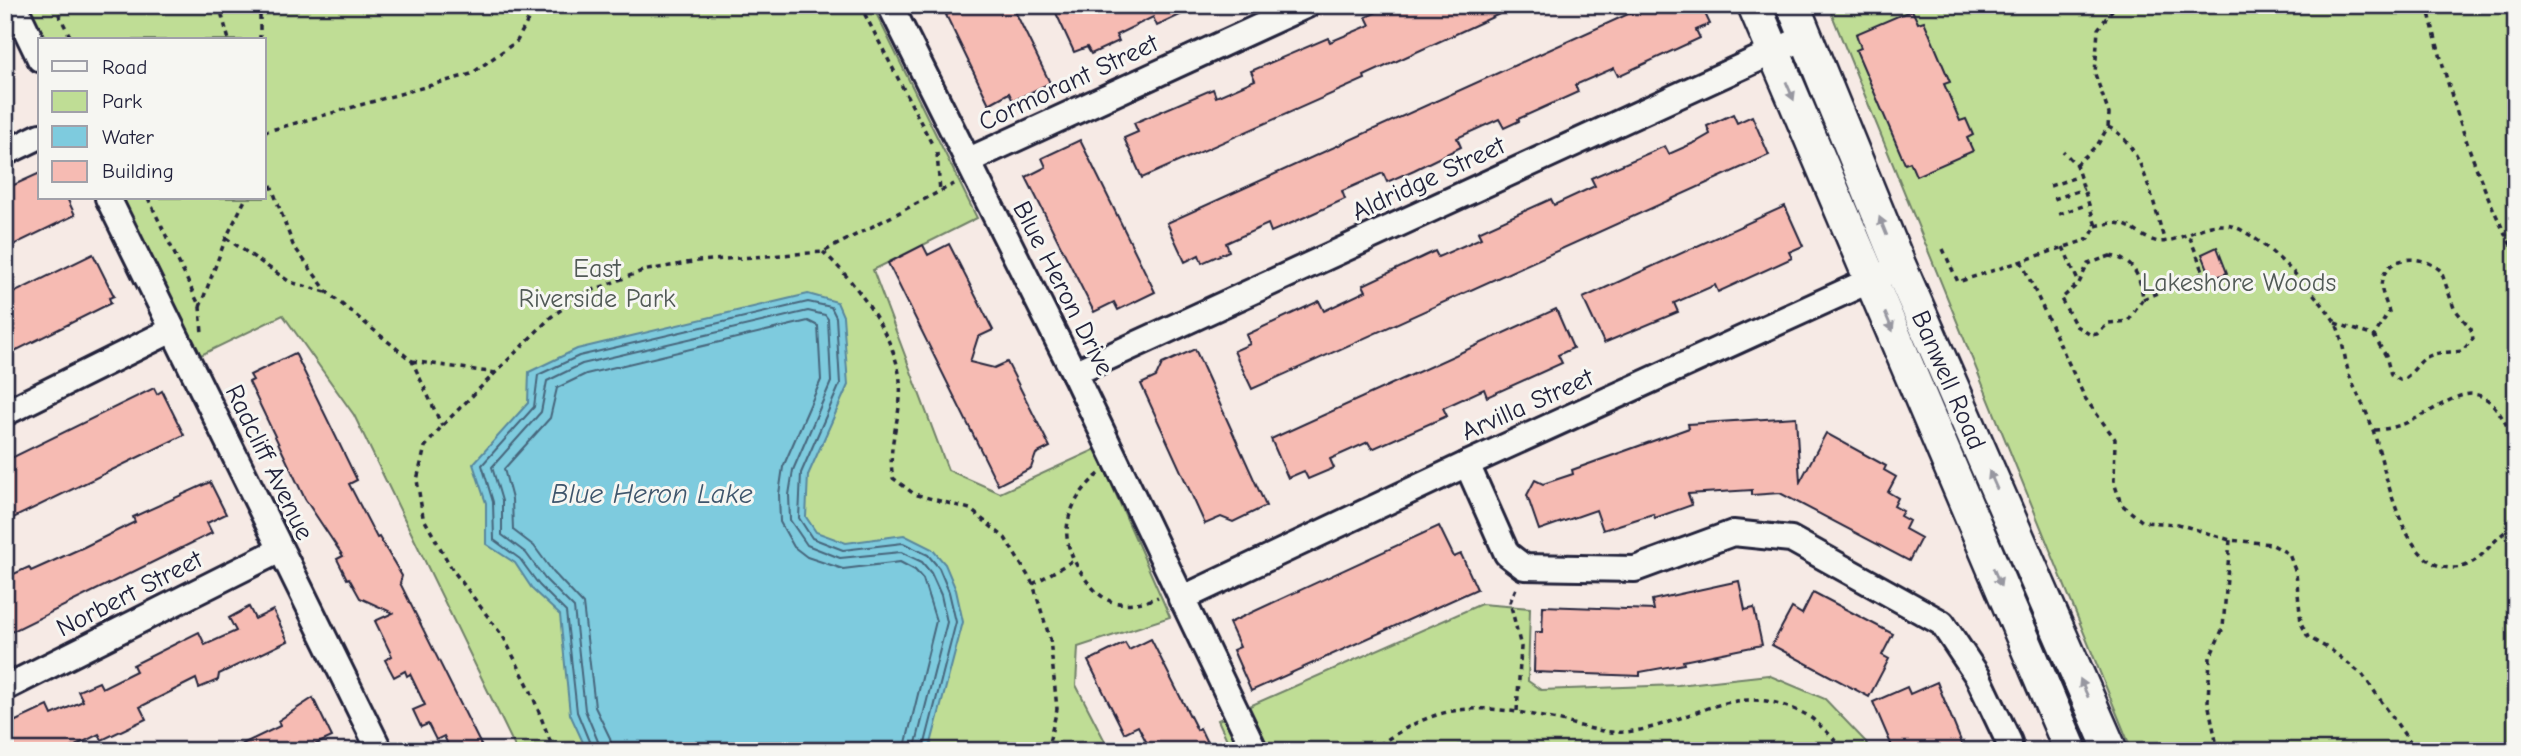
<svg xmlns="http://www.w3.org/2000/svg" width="2521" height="756" viewBox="0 0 2521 756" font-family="'Comic Neue',sans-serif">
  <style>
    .green { fill: #bfdd95; stroke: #708068; stroke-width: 2 }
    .water { fill: #7ecbde; stroke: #59879d; stroke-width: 2 }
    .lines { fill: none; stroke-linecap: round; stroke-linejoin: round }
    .shore { stroke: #47667c; stroke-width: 2 }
    .building { fill: #f6bbb3; stroke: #22223b; stroke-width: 2 }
    .minor-casing { stroke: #22223b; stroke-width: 30 }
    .major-casing { stroke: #22223b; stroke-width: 37 }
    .path { stroke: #22223b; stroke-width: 3.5; stroke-dasharray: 5 5; stroke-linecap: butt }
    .minor { stroke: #f6f6f2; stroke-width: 24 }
    .major { stroke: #f6f6f2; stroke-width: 32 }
    .oneway { fill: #9797a0 }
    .labels { text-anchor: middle; stroke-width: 6; stroke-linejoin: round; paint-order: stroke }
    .street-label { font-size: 26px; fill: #22223b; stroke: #f6f6f2 }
    .park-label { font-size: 26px; fill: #515a56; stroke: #f6f6f2 }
    .water-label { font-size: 28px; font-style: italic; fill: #3e556c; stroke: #f6f6f2 }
  </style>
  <rect width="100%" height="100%" fill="#f6eae5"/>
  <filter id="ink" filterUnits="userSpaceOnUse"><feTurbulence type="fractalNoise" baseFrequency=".0143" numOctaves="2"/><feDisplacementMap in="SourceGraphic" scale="14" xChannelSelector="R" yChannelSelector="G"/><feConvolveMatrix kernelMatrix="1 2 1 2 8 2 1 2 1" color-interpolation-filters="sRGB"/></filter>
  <g filter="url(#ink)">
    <g class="green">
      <polygon points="26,5 872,5 977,218 873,270 948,470 1000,493 1096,449 1170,617 1078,647 1076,685 1110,751 517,751 354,415 283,315 197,357 120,198 264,198 264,40 43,40"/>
      <polygon points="1828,5 2516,5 2516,751 2132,751"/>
      <polygon points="1481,604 1530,608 1528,681 1541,690 1678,685 1768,675 1825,699 1866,742 1870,751 1232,751 1218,720"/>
    </g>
    <g class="water">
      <polygon points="808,294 837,302 843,316 848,385 808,475 806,517 816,532 846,543 904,535 932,549 945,564 956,590 963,622 929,751 587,751 570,714 560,615 533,590 515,563 486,544 486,503 473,464 528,403 529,372 577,349"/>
      <polygon points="1525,743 1549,751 1449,751 1458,745"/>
    </g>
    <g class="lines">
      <g class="shore">
        <polyline points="593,751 577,712 566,612 539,585 520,559 494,540 493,502 482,465 534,407 538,375 579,356 808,302 831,307 836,317 840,384 801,473 799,518 812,538 843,550 903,543 928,555 939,568 949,592 956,622 923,751"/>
        <polyline points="602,751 585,710 574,608 545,579 526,553 502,535 502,501 492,467 541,412 547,381 582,364 808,311 825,315 828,319 831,382 793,470 789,495 790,520 807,545 840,558 901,552 922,562 931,573 941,595 947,622 914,751"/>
        <polyline points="612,751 610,738 595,707 583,604 553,572 534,546 513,530 512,499 504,469 550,418 557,388 586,374 808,321 818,326 821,380 783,467 779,494 780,522 794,547 807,557 843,569 900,562 915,570 923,579 936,621 904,751"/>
      </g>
    </g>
    <g class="building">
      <polygon points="966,5 1012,5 1050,83 1013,101 1009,93 989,104 946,15"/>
      <polygon points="1072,5 1201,5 1157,26 1153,17 1116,35 1119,41 1091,54 1087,47 1074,52 1056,13"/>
      <polygon points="1392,5 1396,5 1399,12 1415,5 1519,5 1364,76 1365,79 1142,178 1124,138 1138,132 1134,123 1213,89 1216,97 1255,80 1251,71 1328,38 1330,42 1370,25 1366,17"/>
      <polygon points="1648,5 1701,5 1710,24 1696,30 1700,38 1618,76 1614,68 1575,85 1578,92 1518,119 1519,121 1504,128 1499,119 1457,138 1461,147 1414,170 1387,182 1383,173 1342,191 1345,199 1294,222 1271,232 1268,224 1226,243 1229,251 1202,263 1199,255 1185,262 1167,223"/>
      <polygon points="1912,10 1918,23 1924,21 1950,82 1944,84 1960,121 1966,119 1973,135 1967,138 1973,151 1916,176 1910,162 1905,164 1856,50 1861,48 1856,34"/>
      <polygon points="1733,114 1737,123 1752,116 1769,155 1252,389 1234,351 1250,344 1246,335 1319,301 1324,311 1366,291 1363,285 1435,251 1438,257 1481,238 1478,232 1551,199 1554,205 1595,186 1591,178 1665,146 1669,154 1696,142 1710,134 1707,126"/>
      <polygon points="1080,140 1155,292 1118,310 1114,302 1094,312 1026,177 1046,167 1042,158"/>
      <polygon points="40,173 40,198 67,198 75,215 5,249 5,189"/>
      <polygon points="1785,206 1803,246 1789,252 1792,258 1718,292 1715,285 1674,303 1678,312 1604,343 1583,298"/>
      <polygon points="949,244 993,330 978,337 970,362 994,368 1007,362 1050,447 1036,454 1031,468 998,485 888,263 923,245 928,255"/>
      <polygon points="2217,247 2227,273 2212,279 2202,254"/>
      <polygon points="93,254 114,296 109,298 111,303 5,356 5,297"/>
      <polygon points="1556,309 1573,348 1558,355 1562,363 1487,397 1484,389 1443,408 1447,416 1372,449 1368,442 1330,459 1334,468 1308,479 1304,471 1288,478 1271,439"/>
      <polygon points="1195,349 1266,506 1233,522 1221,517 1205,524 1141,384 1156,377 1162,364"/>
      <polygon points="295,353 357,480 349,484 377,538 379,537 402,576 400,583 484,751 451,751 444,736 436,740 428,724 421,727 413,710 425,705 410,674 407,676 405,671 394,677 385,660 392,656 375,621 393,613 360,598 349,578 347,579 337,559 343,556 305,499 249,382 253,380 250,375"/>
      <polygon points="154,388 157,394 162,391 184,435 5,522 5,461"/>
      <polygon points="1796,417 1800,482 1826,433 1886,466 1884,470 1896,477 1888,492 1898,498 1894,506 1903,511 1900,516 1909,521 1905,529 1921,538 1909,561 1780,493 1752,495 1752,490 1688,494 1692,505 1655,518 1653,514 1603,530 1596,510 1539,530 1527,495 1535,480 1543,484 1573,474 1572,470 1689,428 1688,424"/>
      <polygon points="210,482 226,514 207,523 212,533 5,635 5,578 29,567 31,571 42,566 84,547 135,522 133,517"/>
      <polygon points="1439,526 1454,557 1461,554 1477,589 1251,691 1233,650 1240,647 1229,623"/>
      <polygon points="1739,581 1745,610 1754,608 1762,645 1683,661 1684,664 1640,672 1640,676 1534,672 1535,632 1542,632 1543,606 1654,610 1652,600"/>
      <polygon points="1813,592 1893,634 1882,655 1889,659 1869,697 1772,645 1792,608 1802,614"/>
      <polygon points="249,607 255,619 273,610 288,641 219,674 218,680 199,688 196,679 140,707 146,719 102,740 99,734 65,751 5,751 5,726 48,706 52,715 83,701 78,691 99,682 102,688 136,671 133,665 199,632 205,645 236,631 229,618"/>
      <polygon points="1151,639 1197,730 1200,728 1211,751 1151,751 1138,726 1124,733 1088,661 1125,643 1129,650"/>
      <polygon points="1937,682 1965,751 1894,751 1873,702 1907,687 1910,694"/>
      <polygon points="313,698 332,737 314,745 317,751 228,751 280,726 278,721"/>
    </g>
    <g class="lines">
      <g class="minor-casing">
        <g id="minor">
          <polyline points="14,5 40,59"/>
          <polyline points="890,5 1074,373 1255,751"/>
          <polyline points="5,153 40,136"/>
          <polyline points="967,161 1307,5"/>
          <polyline points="108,198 380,751"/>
          <polyline points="1074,373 1806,37"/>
          <polyline points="5,413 172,330"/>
          <polyline points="1467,464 1507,554 1524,567 1635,569 1733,533 1791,539 1942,623 1978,677 2009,742"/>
          <polyline points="1181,599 1467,464 1886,273"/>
          <polyline points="5,688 280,550"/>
        </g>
      </g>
      <g class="major-casing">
        <g id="major">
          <polyline points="1754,5 2071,751"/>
          <path id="s1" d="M 1793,5 L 1900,267 L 2111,751"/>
        </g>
      </g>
      <g class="path">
        <polyline points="54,5 72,40"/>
        <polyline points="219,5 229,40"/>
        <polyline points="860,5 933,146"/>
        <path d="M 2427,5 C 2449,92 2473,175 2516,255"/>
        <polyline points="260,40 260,5"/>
        <path d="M 2108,127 C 2143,142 2154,208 2165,242"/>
        <polyline points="264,132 471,74 517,41 536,5"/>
        <polyline points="937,153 940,192"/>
        <polyline points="2076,165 2098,144 2108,127 2109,114 2095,74 2098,29 2116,5"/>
        <polyline points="264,166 293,245 328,293 412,361 442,426"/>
        <polyline points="2050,186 2080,176"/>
        <polyline points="148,198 200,307 202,334"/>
        <polyline points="2054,199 2084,189"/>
        <polyline points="2059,214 2089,204"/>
        <path d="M 2096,226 C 2133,216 2131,236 2159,242 C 2185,241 2204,220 2231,226 C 2259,232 2320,297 2335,322 C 2343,337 2344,358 2349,374 C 2356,394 2368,412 2374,433 C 2386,470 2401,567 2451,568 C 2482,569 2490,536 2516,526"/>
        <polyline points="226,238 290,282 326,292"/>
        <polyline points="2063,247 2079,283"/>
        <polyline points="1943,249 1958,282 2089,239 2096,226 2076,165 2063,151"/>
        <path d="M 823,252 C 854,279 897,339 900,381 C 903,416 886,444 893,478 L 914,494 L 970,509 L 1005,538 L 1033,584 L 1050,639 L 1057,709 L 1047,751"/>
        <path d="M 2110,256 C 2133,259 2141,277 2143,299 L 2128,321 L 2109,323 L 2097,334 L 2091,335 L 2076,326 L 2061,299 L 2079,283 L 2088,264 Z"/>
        <polyline points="2021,261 2085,398 2115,439 2114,482 2121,504 2143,522 2178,524 2230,540 2271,544 2289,554 2296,573 2301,623 2308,637 2331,650 2363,675 2416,751"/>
        <polyline points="2143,299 2204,273 2188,233"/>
        <polyline points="200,307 226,238 246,198"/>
        <path d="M 2335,323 L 2374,336 L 2386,356 L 2391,375 L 2400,380 C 2412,377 2416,363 2427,357 C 2438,351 2450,353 2462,351 L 2473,339 L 2471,329 L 2454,308 L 2441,271 C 2424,255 2389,253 2382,280 C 2379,290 2387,303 2389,312 L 2374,336"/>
        <polyline points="412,361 496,373"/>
        <path d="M 2374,430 C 2443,428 2475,340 2516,447"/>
        <path d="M 1099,474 C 1082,488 1069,507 1067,529 C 1064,552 1089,592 1110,601 C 1124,606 1145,603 1158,597"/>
        <polyline points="1033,584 1074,560"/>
        <polyline points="1517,711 1521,647 1510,602 1517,586"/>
        <polyline points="554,751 530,689 504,638 452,569 423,517 417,480 425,447 442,426 551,317 583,294 642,271 698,261 823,252 956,183"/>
        <path d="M 1371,751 C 1438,701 1477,702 1557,720 C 1578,725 1603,734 1625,732 C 1681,728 1727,684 1785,706 C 1797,710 1808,714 1817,723 C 1826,731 1837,740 1841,751"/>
        <polyline points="2218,751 2208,702 2210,657 2223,628 2230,540"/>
      </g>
      <use href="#minor" class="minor"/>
      <use href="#major" class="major"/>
    </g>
    <defs><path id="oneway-solid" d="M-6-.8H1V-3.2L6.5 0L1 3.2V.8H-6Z" transform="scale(1.75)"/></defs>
    <g class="oneway">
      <use href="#oneway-solid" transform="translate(1790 91) rotate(67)"/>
      <use href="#oneway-solid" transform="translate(1883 226) rotate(-112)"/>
      <use href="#oneway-solid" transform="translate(1889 322) rotate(67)"/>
      <use href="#oneway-solid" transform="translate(1993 480) rotate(-114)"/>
      <use href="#oneway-solid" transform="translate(1997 577) rotate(67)"/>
      <use href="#oneway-solid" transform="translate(2084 688) rotate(-114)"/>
    </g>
  </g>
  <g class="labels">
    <g class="street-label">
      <text transform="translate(1068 82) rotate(-25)" y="9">Cormorant Street</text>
      <text transform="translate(1428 178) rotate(-25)" y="9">Aldridge Street</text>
      <text transform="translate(1064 288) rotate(63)" y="9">Blue Heron Drive</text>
      <text dy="9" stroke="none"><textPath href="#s1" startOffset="406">Banwell Road</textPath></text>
      <text transform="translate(1527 404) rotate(-24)" y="9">Arvilla Street</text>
      <text transform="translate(270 462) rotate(64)" y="9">Radcliff Avenue</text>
      <text transform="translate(129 593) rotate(-27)" y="9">Norbert Street</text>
    </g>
    <g class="park-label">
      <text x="597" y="277">East<tspan x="597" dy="30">Riverside Park</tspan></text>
      <text x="2239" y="291">Lakeshore Woods</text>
    </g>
    <g class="water-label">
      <text x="652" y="503">Blue Heron Lake</text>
    </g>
  </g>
  <rect width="2521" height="756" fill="none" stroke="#f6f6f2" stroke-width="28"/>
  <rect x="14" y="14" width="2493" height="728" fill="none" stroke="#22223b" stroke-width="2.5" filter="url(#ink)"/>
  <rect x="38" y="38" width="228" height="161" fill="#f6f6f2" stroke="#a1a1a9" stroke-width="2"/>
  <rect x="52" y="61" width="35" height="10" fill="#f6f6f2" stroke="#a1a1a9" stroke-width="2"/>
  <text x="102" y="74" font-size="21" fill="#22223b">Road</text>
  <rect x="52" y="91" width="35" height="21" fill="#bfdd95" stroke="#a1a1a9" stroke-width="2"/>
  <text x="102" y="108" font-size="21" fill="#22223b">Park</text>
  <rect x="52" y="126" width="35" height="21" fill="#7ecbde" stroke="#a1a1a9" stroke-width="2"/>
  <text x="102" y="144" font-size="21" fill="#22223b">Water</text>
  <rect x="52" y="161" width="35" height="21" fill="#f6bbb3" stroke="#a1a1a9" stroke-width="2"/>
  <text x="102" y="178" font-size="21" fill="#22223b">Building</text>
</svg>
